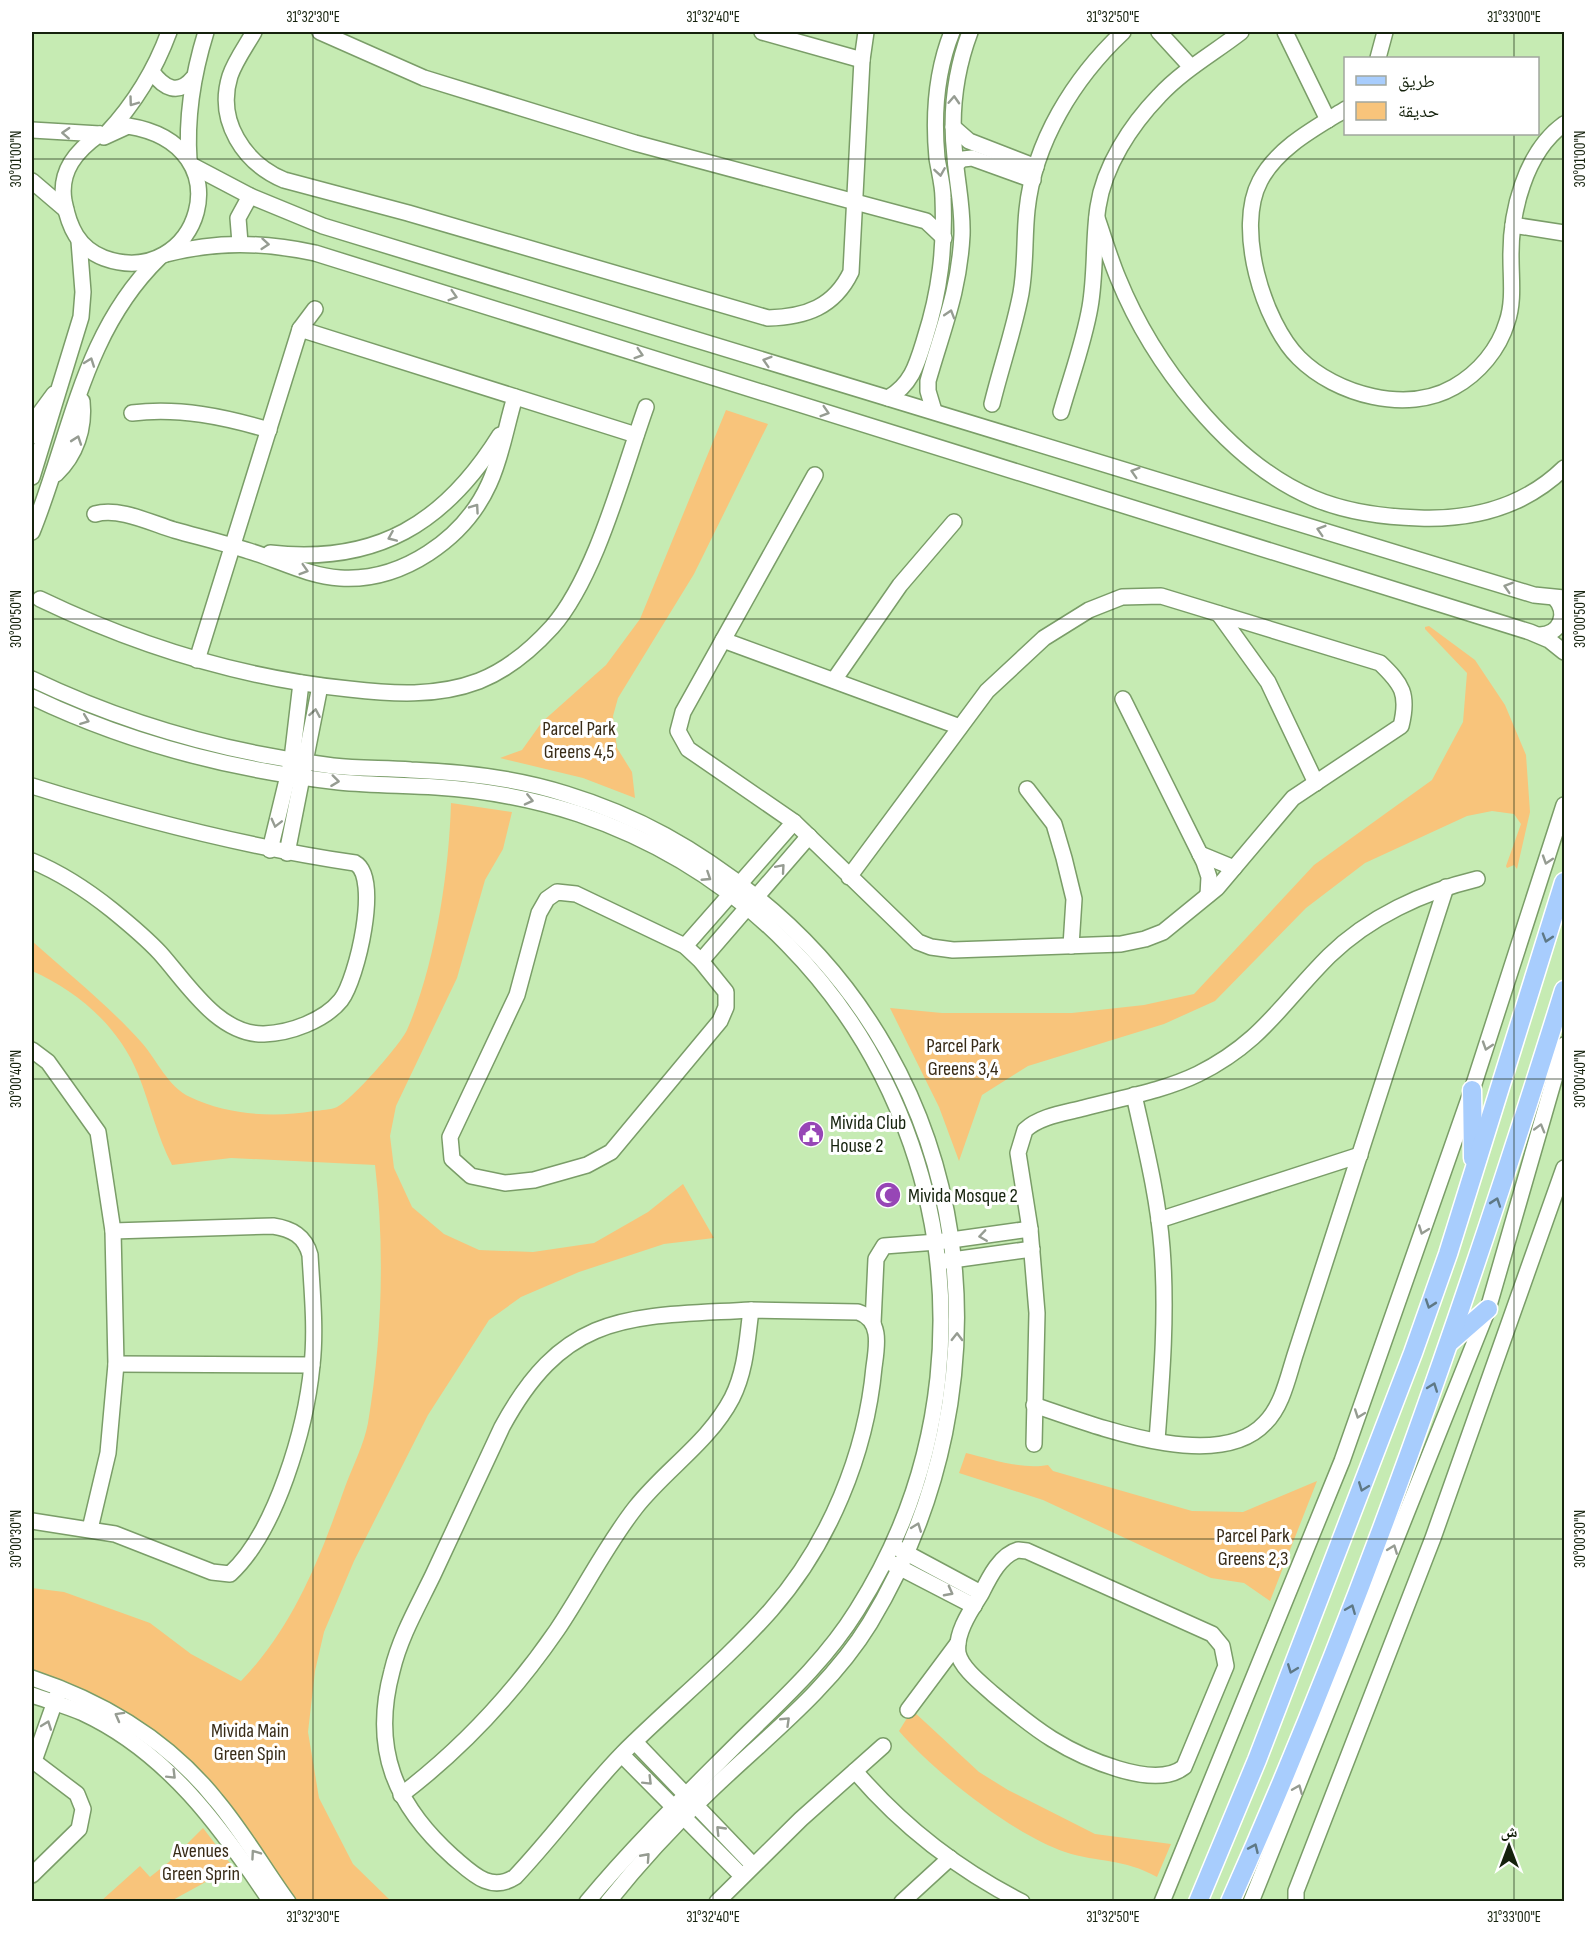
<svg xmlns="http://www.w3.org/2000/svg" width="1596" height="1933" viewBox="0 0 1596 1933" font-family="'Sofia Sans Condensed','Noto Naskh Arabic',sans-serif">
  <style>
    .green { fill: #f8c47b }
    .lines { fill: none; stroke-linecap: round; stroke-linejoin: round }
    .minor-casing { stroke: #7a9d68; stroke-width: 18 }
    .major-casing { stroke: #fff; stroke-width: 21 }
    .minor { stroke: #fff; stroke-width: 15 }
    .major { stroke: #a8cdfd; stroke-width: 18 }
    .oneway { stroke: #969c92 }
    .oneway2 { stroke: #5e7885 }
    .ticks { fill: none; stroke: #15220d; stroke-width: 1.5; stroke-opacity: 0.45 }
    .labels { text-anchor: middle; stroke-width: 6; stroke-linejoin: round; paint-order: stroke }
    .park-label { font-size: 20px; fill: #382b17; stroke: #fff }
    .poi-label { font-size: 20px; fill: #15220d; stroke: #fff; text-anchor: start }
    .neatline { fill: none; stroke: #15220d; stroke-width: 2 }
    .ticks-label { font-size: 15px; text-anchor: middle; fill: #15220d }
  </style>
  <rect width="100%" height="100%" fill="#c6ebb3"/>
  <g class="green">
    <polygon points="726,410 768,424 694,574 618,698 613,716 617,748 632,772 635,798 583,778 500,758 522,750 542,722 606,665 640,619"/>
    <polygon points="1429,626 1475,660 1505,705 1526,755 1530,812 1517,869 1514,865 1507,868 1506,866 1521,824 1514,814 1492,811 1467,816 1365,863 1306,908 1215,1001 1164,1024 1028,1066 982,1095 959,1161 939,1107 890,1008 942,1013 1072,1013 1144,1005 1194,994 1314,865 1432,780 1463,722 1467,673 1425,629 1425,627"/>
    <path d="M 451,803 L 512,812 L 503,849 L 485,880 L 457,978 L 396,1106 L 390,1136 L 394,1168 L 412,1207 L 444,1234 L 479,1250 L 533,1252 L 594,1243 L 648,1212 L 683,1184 L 714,1238 L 664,1244 L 579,1272 L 521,1297 L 489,1320 L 428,1415 L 354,1561 L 324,1632 L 315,1671 L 308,1732 L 319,1798 L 353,1864 L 391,1901 L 292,1901 L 215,1790 L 88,1692 L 32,1671 L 32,1588 L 64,1592 L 150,1623 L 191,1654 L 241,1681 C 294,1626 320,1558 345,1487 C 353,1466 364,1444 368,1423 C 382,1340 385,1248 375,1165 L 231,1158 L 172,1165 C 157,1136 150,1104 138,1074 C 119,1027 78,991 32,971 L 32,941 C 69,974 109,1006 142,1043 C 157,1060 168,1087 190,1097 C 228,1115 273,1118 314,1111 C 321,1110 331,1110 337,1107 C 351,1101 400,1045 407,1030 C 435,966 449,873 451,803 Z"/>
    <path d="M 966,1453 C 991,1459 1022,1470 1048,1465 L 1053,1471 L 1192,1511 L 1243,1512 L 1317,1481 L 1270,1601 L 1244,1583 L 1211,1578 L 1043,1500 L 959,1473 Z"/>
    <path d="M 912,1710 L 979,1772 L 1008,1790 L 1095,1834 L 1171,1844 L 1157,1877 C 1123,1858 1099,1863 1065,1852 C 1013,1834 935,1773 899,1731 Z"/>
    <polygon points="203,1828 233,1867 171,1901 101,1901 140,1866 150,1877 169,1862"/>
  </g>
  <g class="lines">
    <g class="minor-casing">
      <g id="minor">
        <path d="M 254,32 C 246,46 235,61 230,76 C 216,121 244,163 284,180 L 408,213 L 768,318 C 806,317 834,307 851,272 L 862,60 L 866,32"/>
        <polyline points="320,32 424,78 635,143 926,221 944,238"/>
        <polyline points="762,32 862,60"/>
        <polyline points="1159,32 1191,67"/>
        <polyline points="1285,32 1328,120"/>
        <polyline points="1378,58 1385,32"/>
        <path d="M 152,72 C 164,88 178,96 193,78"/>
        <path d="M 1346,109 C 1315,128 1277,148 1260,181 C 1235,228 1263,322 1299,358 C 1336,395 1407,414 1454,387 C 1479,373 1499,349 1507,322 C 1514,302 1511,279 1511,259 C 1510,213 1525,152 1564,124"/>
        <path d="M 128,126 C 248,145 198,292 104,258 C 78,248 69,227 64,201 C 59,171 76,151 100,134 L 104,137 Z"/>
        <polyline points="953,127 969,141 1036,167"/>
        <polyline points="32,130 100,134"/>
        <path d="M 107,133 C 135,103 155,70 169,32"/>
        <path d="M 189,160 C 186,116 193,74 206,32"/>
        <polyline points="956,164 963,159 972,158 1033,180"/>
        <polyline points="193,166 250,196 323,226 1534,595 1564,598"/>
        <polyline points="32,181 66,210"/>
        <path d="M 1097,218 C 1104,238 1110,259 1118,278 C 1152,362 1228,462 1313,498 C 1346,512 1383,517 1419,518 C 1474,520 1524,507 1564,468"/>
        <polyline points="1513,225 1564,233"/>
        <polyline points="240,243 238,218 250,196"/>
        <path d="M 166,254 C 217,241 263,242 315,253 L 1530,632 L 1549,640 L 1564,652"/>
        <polyline points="300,329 636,435"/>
        <path d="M 888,398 C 912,384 917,364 925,338 C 940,291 945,248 943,198 C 943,185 939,171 937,158 C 933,115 936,72 952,32"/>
        <path d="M 992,404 C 1001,367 1014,330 1021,293 C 1026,265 1024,238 1027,210 C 1034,142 1074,78 1123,32"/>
        <path d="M 934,411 L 928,391 L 928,381 C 943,328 959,292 962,235 C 963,208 957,183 955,157 C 950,114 955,72 970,32"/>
        <path d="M 1061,412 C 1071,377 1084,342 1090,307 C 1096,273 1093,240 1098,207 C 1104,166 1131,125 1159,96 C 1183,70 1214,53 1241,32"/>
        <path d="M 132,413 C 179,407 225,417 269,430"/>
        <polyline points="32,436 40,413 54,394"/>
        <path d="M 56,474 C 76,455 85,428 82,401"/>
        <path d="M 815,475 L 683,712 L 678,731 L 688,749 L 794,822 L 918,942 L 931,947 L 953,950 L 1121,944 L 1145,939 L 1163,932 L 1217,888 L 1293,798 L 1401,726 C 1409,694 1402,684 1380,663 L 1161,596 L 1122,597 L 1089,610 L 1044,638 L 987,691 L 849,877"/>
        <polyline points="32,477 81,317 83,292 79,241"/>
        <path d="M 95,514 C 119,507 151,523 174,530 C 199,537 224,543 249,551 C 279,560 308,576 340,578 C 402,582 464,539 489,484 C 502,456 506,426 515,397"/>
        <path d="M 32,532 C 71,436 82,333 159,258"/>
        <path d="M 270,553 C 377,565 445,523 500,435"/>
        <path d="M 40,599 C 138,646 240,678 349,689 C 392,694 437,697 479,681 C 507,670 532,649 552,627 C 596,577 623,471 646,407"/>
        <polyline points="1219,614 1268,682 1316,783"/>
        <path d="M 1540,635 C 1560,634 1569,614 1555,598"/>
        <polyline points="723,640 960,727"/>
        <polyline points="197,660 300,329 315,309"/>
        <path d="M 32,679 C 126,724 229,753 333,766 C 359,769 385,768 411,770 C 464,772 516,778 566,794 C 638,816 696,849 755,896 C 978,1074 1015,1383 870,1623 C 829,1690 764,1739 708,1793 C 672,1827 639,1863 608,1902"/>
        <polyline points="834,680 900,585 954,522"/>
        <path d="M 32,697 C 128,743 233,770 339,782 C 371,785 404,785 436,787 C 485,790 533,799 579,814 C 909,926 1042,1317 857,1610 C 826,1660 783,1699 741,1740 C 688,1793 635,1844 587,1902"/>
        <polyline points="1123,699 1204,862 1209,877 1208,895"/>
        <path d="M 32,786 C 138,819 245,847 355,863 C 381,877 357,979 341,1000 C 324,1021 290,1033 264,1034 C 218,1035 187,983 160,953 C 146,938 128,923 112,910 C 87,890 61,873 32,861"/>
        <polyline points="1027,789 1054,824 1064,858 1074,899 1071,946"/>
        <polyline points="270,850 292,759 301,683"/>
        <polyline points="287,853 320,686"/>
        <polyline points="1200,854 1234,868"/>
        <polygon points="557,892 576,894 685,946 701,961 726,992 726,1007 720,1021 611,1152 587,1165 534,1180 505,1183 471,1176 452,1159 450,1137 517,995 539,913 547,899"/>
        <polyline points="685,946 794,822"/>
        <polyline points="701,961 809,836"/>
        <polyline points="32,1050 48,1062 98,1132 113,1231 116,1364 108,1453 90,1529"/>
        <path d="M 1134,1095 C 1145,1145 1158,1196 1162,1248 C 1167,1312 1162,1376 1157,1440"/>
        <polyline points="1159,1220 1360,1155"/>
        <polyline points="945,1261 1032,1249"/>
        <path d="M 751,1310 L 858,1312 C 882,1320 877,1346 874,1367 C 866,1454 829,1544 771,1610 C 726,1661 671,1705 623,1753 C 585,1792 553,1837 515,1877 C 490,1893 472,1873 453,1857 C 395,1805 371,1749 392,1671 C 400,1637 418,1606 433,1575 C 456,1525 479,1476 502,1427 C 566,1309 631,1317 751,1310 Z"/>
        <polyline points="873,1323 876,1259 884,1246 937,1242 1030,1229"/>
        <polyline points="116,1364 312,1365"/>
        <path d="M 1034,1405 C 1091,1424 1217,1475 1265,1423 C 1283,1405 1288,1376 1296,1352 L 1446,887"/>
        <path d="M 1034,1444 L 1037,1313 L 1030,1229 L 1018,1153 L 1025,1130 C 1040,1116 1065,1113 1084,1108 C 1121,1098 1163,1091 1198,1074 C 1262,1042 1281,1004 1329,956 C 1369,917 1423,892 1477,879"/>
        <path d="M 32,1521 L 115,1534 L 212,1572 L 230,1574 C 276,1532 306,1428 312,1365 C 316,1330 312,1291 310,1255 C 305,1236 292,1229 273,1226 L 113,1231"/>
        <polyline points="899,1549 981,1593"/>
        <path d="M 1018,1550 L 1027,1551 L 1212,1634 L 1222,1646 L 1226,1666 L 1184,1767 C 1154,1791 1081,1757 1052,1739 C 1031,1726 1012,1710 993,1694 C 982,1684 961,1668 958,1653 C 955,1633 971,1610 981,1594 C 989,1578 1000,1555 1018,1550 Z"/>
        <polyline points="891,1563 974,1606"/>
        <path d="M 32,1678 C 104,1702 168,1740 216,1800 C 243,1832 264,1869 288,1902"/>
        <path d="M 32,1695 C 49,1701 67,1706 83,1713 C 167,1752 221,1827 271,1902"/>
        <polyline points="908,1710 958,1643"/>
        <polyline points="635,1742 753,1865"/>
        <polyline points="622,1755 742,1876"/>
        <polyline points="32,1760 77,1794 83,1809 79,1829 32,1875"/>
        <polyline points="34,1761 58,1693"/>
        <path d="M 855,1771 C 902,1826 957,1869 1022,1902"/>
        <path d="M 401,1795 C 463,1748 513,1694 557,1630 C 584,1590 606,1545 636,1507 C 666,1469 709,1442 732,1398 C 746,1370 747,1340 751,1310"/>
        <polyline points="717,1902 801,1819 883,1746"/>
        <polyline points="902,1902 950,1858"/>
        <polyline points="1162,1902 1342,1461 1472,1090 1564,805"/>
        <polyline points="1251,1902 1488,1309 1564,1045"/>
        <polyline points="1296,1902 1296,1891 1433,1538 1564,1168"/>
      </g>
    </g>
    <g class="major-casing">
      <g id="major">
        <polyline points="1472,1090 1473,1158"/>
        <polyline points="1450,1342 1488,1309"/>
        <polyline points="1198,1902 1257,1760 1413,1353 1448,1254 1564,882"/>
        <path d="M 1230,1902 C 1362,1606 1468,1298 1564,990"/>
      </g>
    </g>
    <use href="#minor" class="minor"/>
    <use href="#major" class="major"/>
  </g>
  <defs><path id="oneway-chevron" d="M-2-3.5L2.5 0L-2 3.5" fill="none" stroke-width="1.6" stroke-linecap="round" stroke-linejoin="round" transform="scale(1.5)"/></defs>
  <g class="oneway">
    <use href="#oneway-chevron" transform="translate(954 100) rotate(-87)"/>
    <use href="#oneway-chevron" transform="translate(133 102) rotate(126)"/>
    <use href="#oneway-chevron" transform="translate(66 133) rotate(-177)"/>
    <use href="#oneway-chevron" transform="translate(940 172) rotate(81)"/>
    <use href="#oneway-chevron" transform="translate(265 244) rotate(5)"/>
    <use href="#oneway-chevron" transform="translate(453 296) rotate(17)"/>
    <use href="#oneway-chevron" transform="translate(950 314) rotate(-73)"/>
    <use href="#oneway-chevron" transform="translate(639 354) rotate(17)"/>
    <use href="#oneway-chevron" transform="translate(767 361) rotate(-163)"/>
    <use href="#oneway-chevron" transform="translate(90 362) rotate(-70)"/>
    <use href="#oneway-chevron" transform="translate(825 412) rotate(17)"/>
    <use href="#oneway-chevron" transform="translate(77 440) rotate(-71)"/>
    <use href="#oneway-chevron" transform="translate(1135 472) rotate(-163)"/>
    <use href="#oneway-chevron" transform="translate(475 508) rotate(-55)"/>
    <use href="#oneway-chevron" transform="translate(1321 530) rotate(-163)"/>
    <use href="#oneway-chevron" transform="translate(392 537) rotate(157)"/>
    <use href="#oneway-chevron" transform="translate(304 570) rotate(17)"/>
    <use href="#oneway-chevron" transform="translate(1508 587) rotate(-163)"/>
    <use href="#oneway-chevron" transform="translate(315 713) rotate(-80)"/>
    <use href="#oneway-chevron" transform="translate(85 720) rotate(21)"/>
    <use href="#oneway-chevron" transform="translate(335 781) rotate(7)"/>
    <use href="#oneway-chevron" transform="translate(529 800) rotate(13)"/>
    <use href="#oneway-chevron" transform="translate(276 823) rotate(104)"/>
    <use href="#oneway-chevron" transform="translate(1547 860) rotate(108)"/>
    <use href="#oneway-chevron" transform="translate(781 868) rotate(-49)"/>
    <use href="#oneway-chevron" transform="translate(707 877) rotate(33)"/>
    <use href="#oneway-chevron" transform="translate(1487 1046) rotate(108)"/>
    <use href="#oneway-chevron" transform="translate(1540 1128) rotate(-74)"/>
    <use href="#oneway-chevron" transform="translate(1423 1230) rotate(110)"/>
    <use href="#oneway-chevron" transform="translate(983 1236) rotate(172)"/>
    <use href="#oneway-chevron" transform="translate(957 1337) rotate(-89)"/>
    <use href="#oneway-chevron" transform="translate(1359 1414) rotate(110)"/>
    <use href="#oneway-chevron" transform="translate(917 1527) rotate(-69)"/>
    <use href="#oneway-chevron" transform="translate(1393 1549) rotate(-69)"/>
    <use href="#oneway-chevron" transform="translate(949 1592) rotate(28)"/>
    <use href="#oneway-chevron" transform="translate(119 1716) rotate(-151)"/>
    <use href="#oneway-chevron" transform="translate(786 1721) rotate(-44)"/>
    <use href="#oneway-chevron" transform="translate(47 1725) rotate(-70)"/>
    <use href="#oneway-chevron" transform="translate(172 1775) rotate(45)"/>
    <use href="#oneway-chevron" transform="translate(648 1781) rotate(45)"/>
    <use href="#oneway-chevron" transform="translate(1298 1789) rotate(-68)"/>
    <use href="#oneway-chevron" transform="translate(720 1830) rotate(-134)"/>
    <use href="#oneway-chevron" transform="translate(255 1854) rotate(-125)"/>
    <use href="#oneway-chevron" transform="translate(646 1857) rotate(-48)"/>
  </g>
  <g class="oneway2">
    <use href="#oneway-chevron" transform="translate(1547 938) rotate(107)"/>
    <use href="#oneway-chevron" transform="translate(1496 1202) rotate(-71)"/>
    <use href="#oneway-chevron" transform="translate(1430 1304) rotate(109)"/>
    <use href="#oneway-chevron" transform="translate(1433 1387) rotate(-70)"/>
    <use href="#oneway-chevron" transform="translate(1363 1487) rotate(111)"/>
    <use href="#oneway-chevron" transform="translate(1351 1609) rotate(-68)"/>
    <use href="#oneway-chevron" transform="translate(1292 1669) rotate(111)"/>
    <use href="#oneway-chevron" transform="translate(1254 1848) rotate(-66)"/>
  </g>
  <path class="ticks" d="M 313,32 L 313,1902M 713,32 L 713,1902M 1113,32 L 1113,1902M 1514,32 L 1514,58M 1514,134 L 1514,1902M 32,159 L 1564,159M 32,619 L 1564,619M 32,1079 L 1564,1079M 32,1539 L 1564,1539"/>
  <defs>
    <g id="civic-disc" transform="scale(1.35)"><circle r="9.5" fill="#9746b6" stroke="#fff"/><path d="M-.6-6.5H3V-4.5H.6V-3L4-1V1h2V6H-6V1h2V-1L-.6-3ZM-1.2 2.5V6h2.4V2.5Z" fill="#fff"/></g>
    <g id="mosque-disc" transform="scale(1.35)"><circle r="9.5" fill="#9746b6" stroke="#fff"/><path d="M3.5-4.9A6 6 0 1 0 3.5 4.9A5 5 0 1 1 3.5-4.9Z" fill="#fff"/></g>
  </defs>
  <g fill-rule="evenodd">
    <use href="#civic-disc" x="811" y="1134"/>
    <use href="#mosque-disc" x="888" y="1195"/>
  </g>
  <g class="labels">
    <g class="park-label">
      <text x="579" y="735">Parcel Park<tspan x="579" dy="23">Greens 4,5</tspan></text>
      <text x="963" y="1052">Parcel Park<tspan x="963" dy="23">Greens 3,4</tspan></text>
      <text x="1253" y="1542">Parcel Park<tspan x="1253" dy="23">Greens 2,3</tspan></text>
      <text x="250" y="1737">Mivida Main<tspan x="250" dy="23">Green Spin</tspan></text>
      <text x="201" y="1857">Avenues<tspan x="201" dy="23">Green Sprin</tspan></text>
    </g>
    <g class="poi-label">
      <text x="830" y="1129">Mivida Club<tspan x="830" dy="23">House 2</tspan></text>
      <text x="908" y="1202">Mivida Mosque 2</text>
    </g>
  </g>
  <rect width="1596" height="1933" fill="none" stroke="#ffffff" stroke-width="66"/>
  <rect x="1344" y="57" width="195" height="78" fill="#ffffff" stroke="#a1a79e" stroke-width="1.5"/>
  <rect x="1356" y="76" width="30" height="9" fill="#a8cdfd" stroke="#a1a79e" stroke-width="1.5"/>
  <text x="1398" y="87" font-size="18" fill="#15220d">طريق</text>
  <rect x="1356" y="102" width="30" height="18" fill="#f8c47b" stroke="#a1a79e" stroke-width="1.5"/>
  <text x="1398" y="117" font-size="18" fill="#15220d">حديقة</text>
  <g transform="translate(1509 1846)" stroke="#ffffff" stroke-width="4.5" paint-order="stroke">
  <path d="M0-4.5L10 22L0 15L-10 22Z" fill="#15220d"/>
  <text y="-9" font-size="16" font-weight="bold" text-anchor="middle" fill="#15220d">ش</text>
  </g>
  <rect x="33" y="33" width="1530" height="1867" class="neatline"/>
  <g class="ticks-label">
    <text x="313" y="22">31°32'30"E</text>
    <text x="713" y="22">31°32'40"E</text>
    <text x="1113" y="22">31°32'50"E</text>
    <text x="1514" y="22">31°33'00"E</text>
    <text transform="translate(16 159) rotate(-90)" y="5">30°01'00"N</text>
    <text transform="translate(1580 159) rotate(-90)" y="5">30°01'00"N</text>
    <text transform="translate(16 619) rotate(-90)" y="5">30°00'50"N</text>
    <text transform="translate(1580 619) rotate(-90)" y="5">30°00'50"N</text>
    <text transform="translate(16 1079) rotate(-90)" y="5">30°00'40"N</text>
    <text transform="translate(1580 1079) rotate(-90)" y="5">30°00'40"N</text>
    <text transform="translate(16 1539) rotate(-90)" y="5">30°00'30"N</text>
    <text transform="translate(1580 1539) rotate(-90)" y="5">30°00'30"N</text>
    <text x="313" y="1922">31°32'30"E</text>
    <text x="713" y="1922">31°32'40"E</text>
    <text x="1113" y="1922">31°32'50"E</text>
    <text x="1514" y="1922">31°33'00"E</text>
  </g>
</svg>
